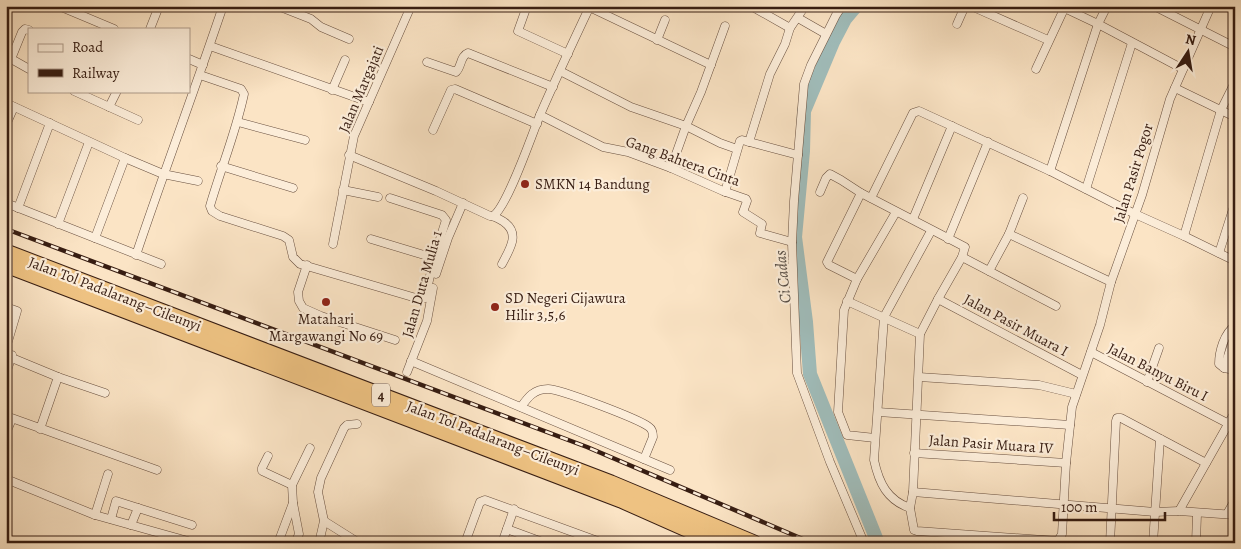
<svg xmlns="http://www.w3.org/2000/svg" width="1241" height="549" viewBox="0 0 1241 549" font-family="Alegreya,serif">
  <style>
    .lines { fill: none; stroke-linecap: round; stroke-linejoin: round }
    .river { stroke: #a0bdbb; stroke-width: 14 }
    .minor-casing { stroke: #684f3f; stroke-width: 9 }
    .motorway-casing { stroke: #371d12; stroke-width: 17 }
    .minor { stroke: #fcedd9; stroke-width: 8 }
    .motorway { stroke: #eec282; stroke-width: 15 }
    .rail-casing { stroke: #371d12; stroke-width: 4.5 }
    .rail { stroke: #fcedd9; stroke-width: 2.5; stroke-dasharray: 8; stroke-linecap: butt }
    .poi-dot { fill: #8f2418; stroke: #fcedd9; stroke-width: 2 }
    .labels { text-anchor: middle; stroke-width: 4.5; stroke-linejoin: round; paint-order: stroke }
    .shield { fill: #fcedd9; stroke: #725b4e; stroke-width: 1 }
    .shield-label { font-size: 14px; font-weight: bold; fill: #371d12 }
    .street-label { font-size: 15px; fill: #371d12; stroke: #fcedd9 }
    .poi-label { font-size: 15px; fill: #371d12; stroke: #fcedd9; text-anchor: start }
    .water-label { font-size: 16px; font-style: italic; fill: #564d45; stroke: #fcedd9 }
  </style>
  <rect width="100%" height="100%" fill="#fbe4c5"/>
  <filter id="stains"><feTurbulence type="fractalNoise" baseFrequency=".004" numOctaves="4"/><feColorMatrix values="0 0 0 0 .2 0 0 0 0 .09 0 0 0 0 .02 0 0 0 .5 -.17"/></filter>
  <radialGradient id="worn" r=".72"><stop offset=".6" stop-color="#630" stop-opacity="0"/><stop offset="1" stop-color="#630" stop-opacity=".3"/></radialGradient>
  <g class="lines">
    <polyline class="river" points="856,6 845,19 833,42 804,111 803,151 795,237 806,322 810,374 878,543"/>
    <g class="minor-casing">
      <g id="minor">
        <polyline points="59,6 114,29"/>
        <polyline points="278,6 311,19 321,27 349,39"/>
        <polyline points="527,6 518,31 568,54"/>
        <polyline points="587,6 711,65"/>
        <polyline points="751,6 790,28"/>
        <polyline points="842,6 836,15 811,65 804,84 794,201 792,243 797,373 830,462 862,538"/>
        <polyline points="971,6 1048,40"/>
        <polyline points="1060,6 1098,24 1183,69"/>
        <polyline points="1154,6 1235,47"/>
        <polyline points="798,18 826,34"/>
        <polyline points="957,24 965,6"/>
        <polyline points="150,29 159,6"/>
        <polyline points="657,40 665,20"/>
        <polyline points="210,46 369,102"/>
        <polyline points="6,56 29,69"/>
        <polyline points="11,59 22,32 25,29 29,30"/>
        <polyline points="189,59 203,65"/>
        <path d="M 427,62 L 456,72 C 462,66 460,56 468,53 L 553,87"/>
        <polyline points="1036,69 1064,9"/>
        <polyline points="560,71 631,107 686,126 720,143 737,149"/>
        <path d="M 200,75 L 241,89 L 244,94 C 236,132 221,168 210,206 L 212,211 L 220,216 L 283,236 L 289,240 L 293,257 L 300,264 L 416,298 L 425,298 L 434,258 L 446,220 L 442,215 L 390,198"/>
        <polyline points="1235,82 1221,110 1184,236 1235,261"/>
        <polyline points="1175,88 1235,117"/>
        <polyline points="332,90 345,60"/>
        <polyline points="74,91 138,120"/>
        <polyline points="6,103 125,158 163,174 198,181"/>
        <polyline points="109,107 117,91"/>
        <polyline points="540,115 603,147 628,152 671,168 723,191 746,199 747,201 743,212 762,224 760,233 792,242"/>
        <polyline points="238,122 305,140"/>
        <polyline points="6,125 14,107"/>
        <polyline points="433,130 451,90 455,89 537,124"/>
        <polyline points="749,142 770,74 785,44 790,28 805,6"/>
        <path d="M 349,155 L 436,191 L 490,216 C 495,216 499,219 504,222 C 521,234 509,250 502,264"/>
        <polyline points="221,166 293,188"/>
        <polyline points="671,168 686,126 701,92 725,26"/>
        <polyline points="1050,171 1098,24 1107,6"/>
        <polyline points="1086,189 1132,43"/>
        <polyline points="343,190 378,197"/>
        <polyline points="725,192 740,141 742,140 798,155"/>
        <polyline points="820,192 826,178 830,174 841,180 861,193"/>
        <polyline points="871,198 913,113 919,111 1050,171 1135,214 1184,236"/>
        <polyline points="6,203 161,264"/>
        <polyline points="18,208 50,123"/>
        <path d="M 493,216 C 507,208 532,134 540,115 C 556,78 573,42 590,6"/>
        <polyline points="913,219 952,126"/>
        <polyline points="58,224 89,142"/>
        <polyline points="1009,234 1023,198"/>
        <polyline points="95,238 125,158"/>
        <polyline points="371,239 434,258"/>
        <polyline points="948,239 988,142"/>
        <polyline points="333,244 354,136 411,6"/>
        <polyline points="1219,253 1235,203"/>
        <path d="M 136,255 C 164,172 195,89 223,6"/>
        <polyline points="962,257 1056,306"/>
        <polyline points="307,265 298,292 299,301 303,308 321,316 395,340"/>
        <polyline points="989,271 1009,234 1111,282"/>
        <polyline points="436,274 448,238 463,203"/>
        <polyline points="857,279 829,265 827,262 861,193 965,247 962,257 938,299 920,334 913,492 910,508 914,530 917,531 1058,541 1062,534 1066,463 1072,407 1100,325 1111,282 1142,195 1170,99 1211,6"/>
        <polyline points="938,299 1082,375"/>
        <polyline points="847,301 920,334"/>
        <polyline points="6,307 17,311 6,348"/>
        <polyline points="1235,335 1224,368 1235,370"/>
        <polyline points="1091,352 1229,424"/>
        <polyline points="12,358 58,377 40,429"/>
        <polyline points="411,361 670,470"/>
        <path d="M 1224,368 L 1219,364 C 1219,352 1224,333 1235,326"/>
        <polyline points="407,372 427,321 433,288"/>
        <polyline points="6,374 12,355"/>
        <polyline points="58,377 105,393"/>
        <polyline points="919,377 1039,385 1076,394"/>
        <polyline points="1147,382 1159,348"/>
        <path d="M 521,407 C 528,397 534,389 548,389 C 560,389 639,419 649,427 C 652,429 653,433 653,437 L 644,459"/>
        <polyline points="878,412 1070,425"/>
        <polyline points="6,416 157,470"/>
        <polyline points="6,433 12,419"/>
        <polyline points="875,438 847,435 838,412 844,310 857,279 896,212"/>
        <polyline points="914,453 1066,463"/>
        <polyline points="268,456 262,468 262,471 292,485"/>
        <polyline points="6,479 95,515 188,541"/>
        <polyline points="913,492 1155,512 1179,511 1235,515"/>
        <polyline points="293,503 299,534 295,543"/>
        <path d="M 910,508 C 887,500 879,483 874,460 L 884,317 L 931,231"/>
        <polyline points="1179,511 1235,412"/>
        <polyline points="1227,514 1235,500"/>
        <polyline points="95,515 108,474"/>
        <polyline points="111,519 116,501 192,525"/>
        <polyline points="324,521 359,543"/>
        <polyline points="131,525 138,508"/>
        <polyline points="507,529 545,543"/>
        <polyline points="278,543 293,503 292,485 310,448"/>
        <polyline points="319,543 324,521 318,492 321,478 344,428 347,425 357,424"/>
        <polyline points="465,543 480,502 485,500 603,543"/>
        <polyline points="502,543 514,509"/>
        <polyline points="1110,543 1116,421 1117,418 1121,418 1206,463"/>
        <polyline points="1153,543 1160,439"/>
        <polyline points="1196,543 1197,514"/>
      </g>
    </g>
    <g class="motorway-casing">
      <g id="motorway">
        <polyline points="6,252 611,483 754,543"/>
        <polyline points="6,265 621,500 718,543"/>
      </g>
    </g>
    <use href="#minor" class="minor"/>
    <use href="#motorway" class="motorway"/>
    <g class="rail-casing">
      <polyline id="rail" points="6,229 587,447 812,543"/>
    </g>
    <use href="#rail" class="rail"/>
  </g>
  <g class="poi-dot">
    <circle cx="525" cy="184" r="5"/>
    <circle cx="326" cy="302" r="5"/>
    <circle cx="495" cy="307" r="5"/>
  </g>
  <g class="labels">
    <rect class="shield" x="372" y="383.5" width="18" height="23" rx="4"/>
    <g class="shield-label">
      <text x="381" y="400">4</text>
    </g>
    <g class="street-label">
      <text transform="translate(361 89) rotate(-67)" y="5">Jalan Margajati</text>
      <text transform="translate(683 161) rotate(20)" y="5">Gang Bahtera Cinta</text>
      <text transform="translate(1133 173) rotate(-73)" y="5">Jalan Pasir Pogor</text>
      <text transform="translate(422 284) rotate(-74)" y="5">Jalan Duta Mulia 1</text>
      <text transform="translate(115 294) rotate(21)" y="5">Jalan Tol Padalarang–Cileunyi</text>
      <text transform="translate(1016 325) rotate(28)" y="5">Jalan Pasir Muara I</text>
      <text transform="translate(1158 372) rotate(27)" y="5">Jalan Banyu Biru I</text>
      <text transform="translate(493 438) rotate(21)" y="5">Jalan Tol Padalarang–Cileunyi</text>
      <text transform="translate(991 444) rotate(4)" y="5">Jalan Pasir Muara IV</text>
    </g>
    <g class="poi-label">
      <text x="535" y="189">SMKN 14 Bandung</text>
      <text x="505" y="303">SD Negeri Cijawura<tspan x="505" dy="17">Hilir 3,5,6</tspan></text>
      <text x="326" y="324" text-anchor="middle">Matahari<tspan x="326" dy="17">Margawangi No 69</tspan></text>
    </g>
    <g class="water-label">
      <text transform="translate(782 277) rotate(-96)" y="6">Ci Cadas</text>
    </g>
  </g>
  <rect width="1241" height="549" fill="none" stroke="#fbe4c5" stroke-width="25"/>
  <rect x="8" y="8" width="1226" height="534" fill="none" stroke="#371d12" stroke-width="2.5"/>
  <rect x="12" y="12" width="1216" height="524" fill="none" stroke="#371d12"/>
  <rect x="28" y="28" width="162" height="65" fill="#fcedd9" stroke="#ad9a89"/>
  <rect x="38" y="44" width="25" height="8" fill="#fcedd9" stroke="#ad9a89"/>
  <text x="72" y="52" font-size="15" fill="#371d12">Road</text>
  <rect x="38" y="69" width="25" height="8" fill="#371d12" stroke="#ad9a89"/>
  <text x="72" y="78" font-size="15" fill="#371d12">Railway</text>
  <g transform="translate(1188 52) rotate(12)" stroke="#fcedd9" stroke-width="4" paint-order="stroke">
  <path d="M0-4L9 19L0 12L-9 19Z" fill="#371d12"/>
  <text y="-8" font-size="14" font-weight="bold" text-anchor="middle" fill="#371d12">N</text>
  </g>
  <path d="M1054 512v8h111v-8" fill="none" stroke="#371d12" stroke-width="2.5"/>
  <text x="1061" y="512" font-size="15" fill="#371d12" stroke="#fcedd9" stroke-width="4" paint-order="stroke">100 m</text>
  <rect width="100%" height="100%" filter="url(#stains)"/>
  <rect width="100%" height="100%" fill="url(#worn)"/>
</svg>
